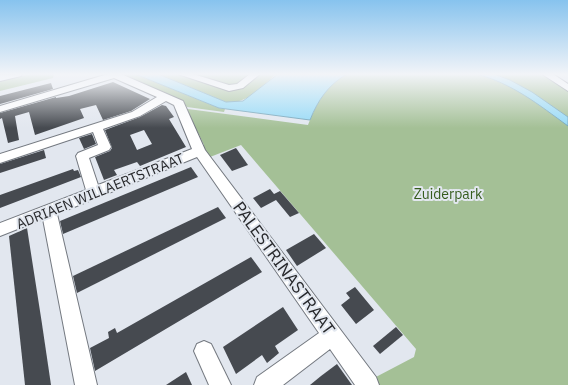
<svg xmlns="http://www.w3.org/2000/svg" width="568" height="385" viewBox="0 0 568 385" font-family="'IBM Plex Sans',sans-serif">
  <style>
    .green { fill: #a4c096 }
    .water { fill: #95daf7; stroke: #74a5ba }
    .building { fill: #464a50; fill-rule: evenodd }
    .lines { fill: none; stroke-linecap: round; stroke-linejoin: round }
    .minor-casing { stroke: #747980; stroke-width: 2 }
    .minor { fill: #fff; fill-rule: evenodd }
    .labels { text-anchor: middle; stroke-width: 4; stroke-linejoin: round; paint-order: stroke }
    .street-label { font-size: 14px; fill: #28292c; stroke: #e2e7ef }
    .park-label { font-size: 14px; fill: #355c1c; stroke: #e2e7ef }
    .near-street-label { font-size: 17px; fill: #28292c; stroke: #e2e7ef }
  </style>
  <rect width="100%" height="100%" fill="#e2e7ef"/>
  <g class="green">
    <polygon points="33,74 54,74 53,78 0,91 0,80"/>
    <polygon points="123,74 135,74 219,108 225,109 224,112 187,107 181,100"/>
    <path d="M 158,74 L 179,74 L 227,90 L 259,74 L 276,74 C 262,86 247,105 226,102 Z"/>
    <polygon points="186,74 251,74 232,87"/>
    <path d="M 347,74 L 542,74 L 568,91 L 568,385 L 379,385 L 374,378 L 414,357 L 416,349 L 241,145 L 210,157 L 202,146 L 204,145 L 187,110 L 188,109 L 308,125 C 317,103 325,86 347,74 Z"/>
  </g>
  <g class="water">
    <path d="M 135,74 L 158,74 L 226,102 L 243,101 L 278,74 L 347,74 C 328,85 318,100 310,120 L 219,108 Z"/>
    <path d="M 476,74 L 494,74 L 510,80 L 532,92 L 568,117 L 568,126 C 539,105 512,83 476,74 Z"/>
  </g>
  <g class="building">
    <polygon points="113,82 150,99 131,111 103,120 96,105 80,109 84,118 35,135 29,112 15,116 19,140 8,143 2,118 0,119 0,113 56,97 56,98 69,96"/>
    <polygon points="51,83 53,89 0,104 0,96"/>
    <path d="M 162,105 L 166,106 L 174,117 L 169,119 L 186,147 L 140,166 L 137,162 L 114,170 L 117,175 L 104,180 L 95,157 L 110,151 L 112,148 L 105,130 L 140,117 ZM 144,130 L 152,144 L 137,150 L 130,135 Z"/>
    <polygon points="92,134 96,144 84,149 79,138"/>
    <polygon points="236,148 248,165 232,171 220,155"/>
    <polygon points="44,150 46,158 0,173 0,164"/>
    <polygon points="191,167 198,177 63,234 60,221"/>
    <polygon points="73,169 74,171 78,170 81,177 0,208 0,195"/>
    <polygon points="270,189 274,194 280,191 299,213 290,217 276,200 261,208 253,198"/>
    <polygon points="218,207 226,218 77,293 73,276"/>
    <polygon points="27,228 42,324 51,385 25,385 9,236"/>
    <polygon points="314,234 326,248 297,266 286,250"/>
    <polygon points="251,257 262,272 95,371 90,348 109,338 108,332 115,328 117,333"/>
    <polygon points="355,287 374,310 356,324 341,305 350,298 346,293"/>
    <polygon points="283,307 298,330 275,346 279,353 267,363 262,355 236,374 223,347"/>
    <polygon points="396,327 403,335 380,354 373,346"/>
    <polygon points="337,364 352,385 310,385 321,376"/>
    <polygon points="186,372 192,385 166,385"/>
  </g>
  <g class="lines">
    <g class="minor-casing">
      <g id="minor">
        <polygon points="22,74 21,76 0,81 0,75"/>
        <path d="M 108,74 L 121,74 L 183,101 L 205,150 L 376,377 L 379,385 L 355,385 L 330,349 L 283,385 L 254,385 L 257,377 L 319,333 L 197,157 L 57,214 L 97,385 L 75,385 L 43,219 L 0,236 L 0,223 L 86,190 L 76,156 L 78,153 L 98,145 L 93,132 L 0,163 L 0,154 L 132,112 L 157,97 L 114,78 L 0,112 L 0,106 ZM 166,101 L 174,105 L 192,149 L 98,185 L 89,158 L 109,150 L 111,147 L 103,129 L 140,116 Z"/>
        <polygon points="178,74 193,74 229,85 237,84 250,74 260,74 243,88 229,91"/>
        <polygon points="542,74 553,74 568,84 568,91"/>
        <polygon points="204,341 211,344 231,385 209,385 194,351 197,344"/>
      </g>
    </g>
    <use href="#minor" class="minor"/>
  </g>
  <linearGradient id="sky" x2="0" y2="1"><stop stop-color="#87c3ee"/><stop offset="0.58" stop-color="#f2f4f8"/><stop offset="1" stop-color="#f2f4f8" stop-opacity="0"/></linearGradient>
  <rect width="568" height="128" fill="url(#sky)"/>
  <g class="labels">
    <g class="street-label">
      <text transform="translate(100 191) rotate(-22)" y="5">ADRIAEN WILLAERTSTRAAT</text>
    </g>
    <g class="park-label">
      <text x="448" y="199">Zuiderpark</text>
    </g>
    <g class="near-street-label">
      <text transform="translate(284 268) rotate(54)" y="6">PALESTRINASTRAAT</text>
    </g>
  </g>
</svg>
